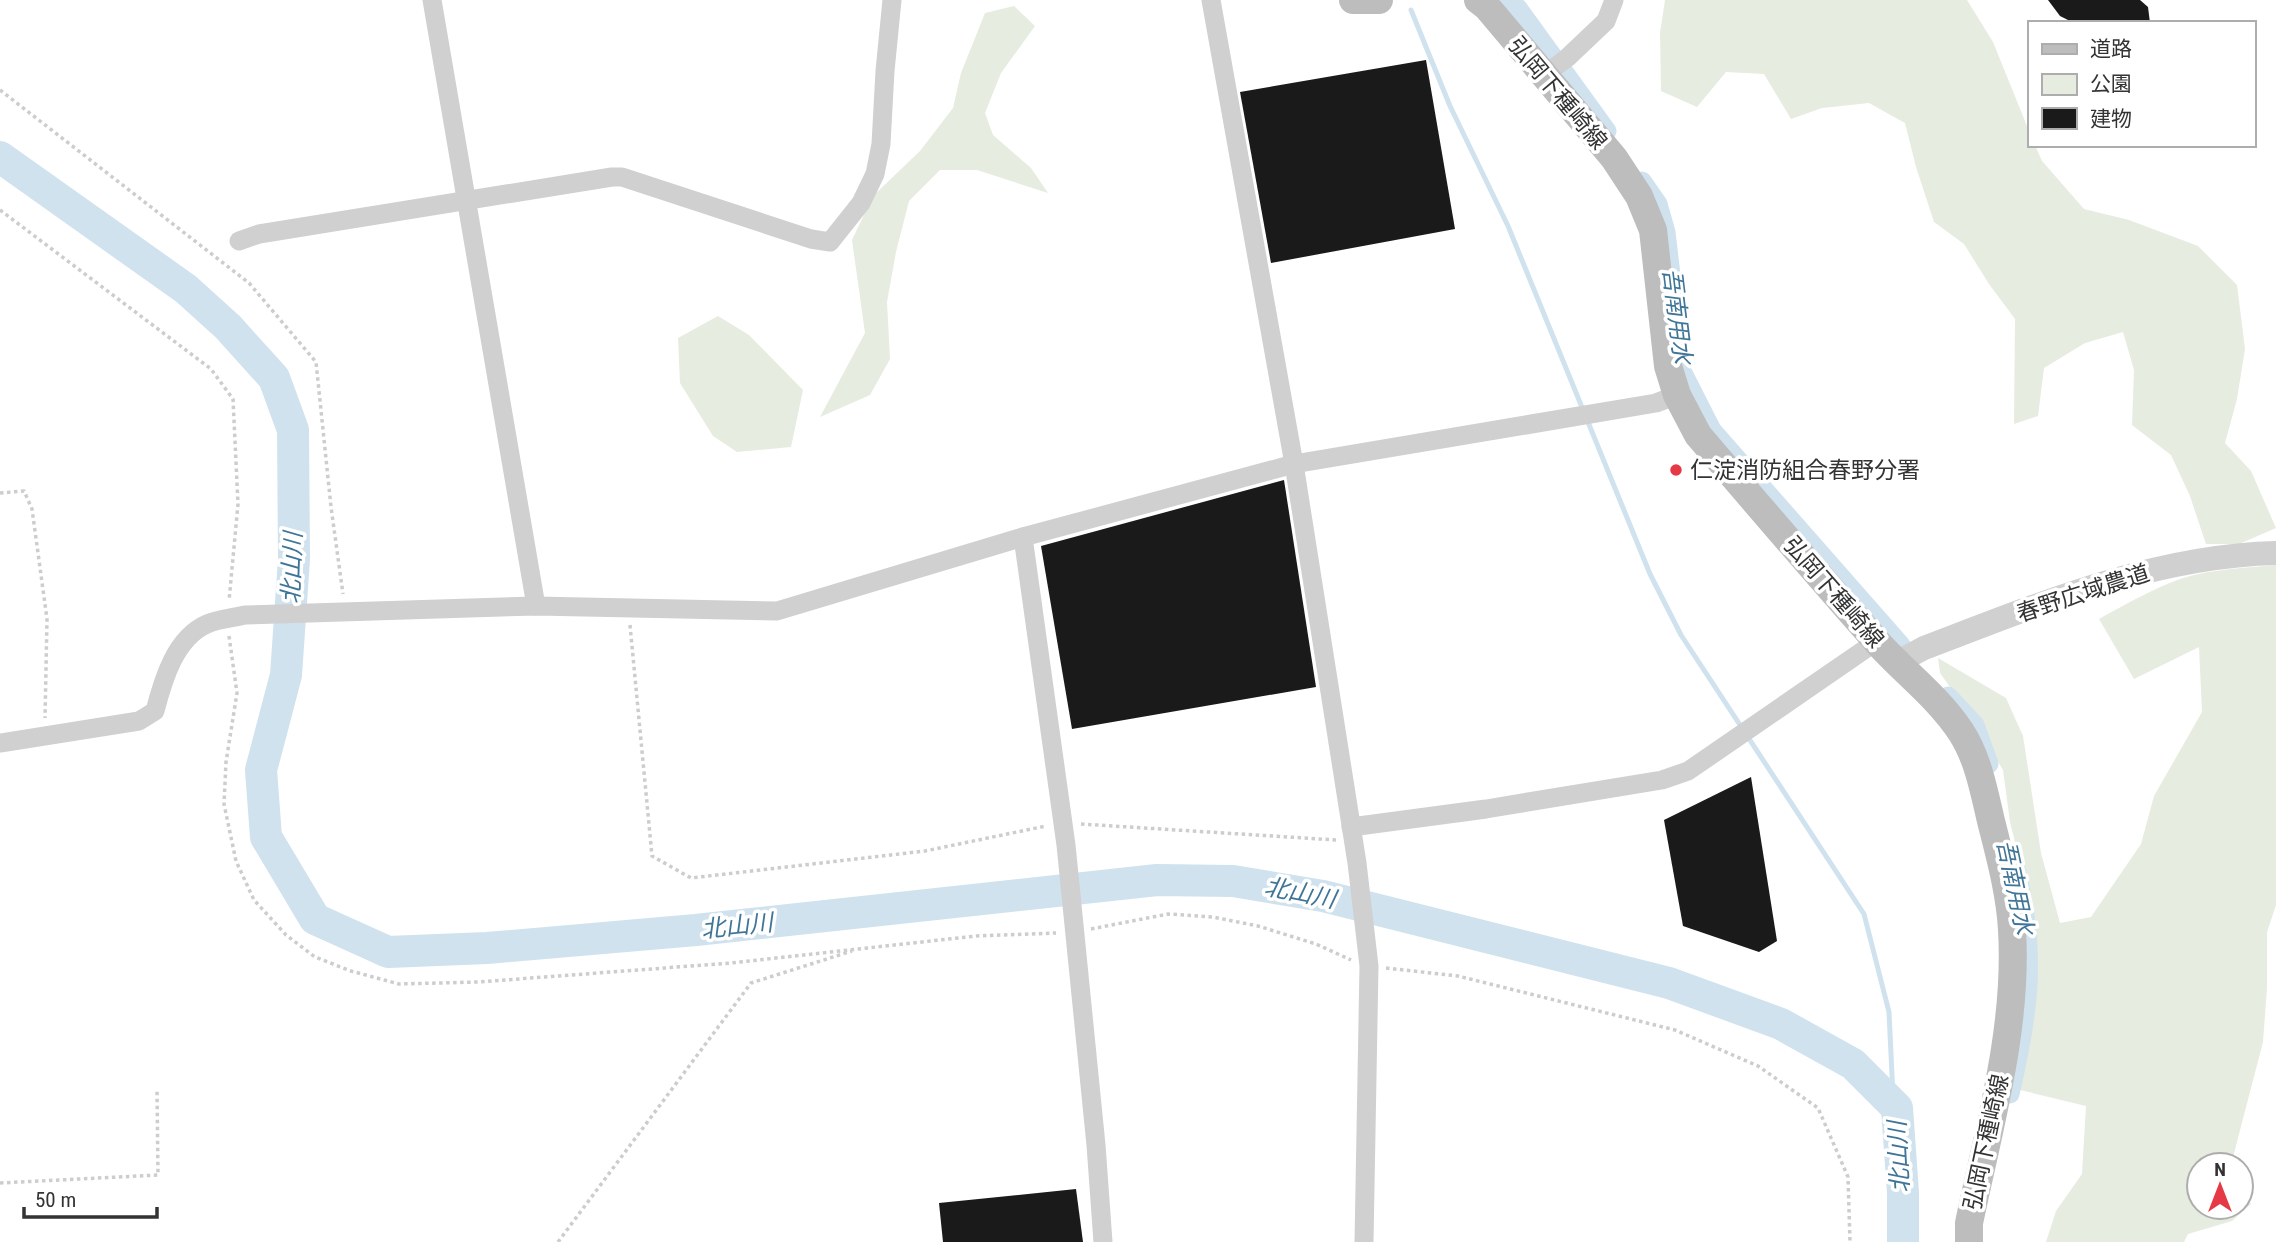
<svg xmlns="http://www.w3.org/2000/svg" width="2276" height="1242" viewBox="0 0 2276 1242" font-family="'Roboto Condensed','Noto Sans JP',sans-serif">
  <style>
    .green { fill: #e6ecdf }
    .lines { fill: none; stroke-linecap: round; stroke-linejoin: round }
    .stream { stroke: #cfe2ee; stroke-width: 5 }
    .canal { stroke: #cfe2ee; stroke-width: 19 }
    .river { stroke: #cfe2ee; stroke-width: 32 }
    .building { fill: #1a1a1a }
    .path { stroke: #cdcdcd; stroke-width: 3.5; stroke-dasharray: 3.5 3.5; stroke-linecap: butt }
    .minor { stroke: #d0d0d0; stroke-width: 19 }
    .tertiary { stroke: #d0d0d0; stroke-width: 24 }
    .secondary { stroke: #bdbdbd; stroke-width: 28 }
    .poi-dot { fill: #e63946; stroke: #fff; stroke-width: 2.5 }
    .labels { text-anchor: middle; stroke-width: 7; stroke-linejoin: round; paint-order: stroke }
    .street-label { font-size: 23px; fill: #333; stroke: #fff }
    .poi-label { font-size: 23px; fill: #333; stroke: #fff; text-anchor: start }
    .water-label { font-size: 24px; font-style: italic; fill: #3f7597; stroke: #fff }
  </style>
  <rect width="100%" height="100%" fill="#fff"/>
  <g class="green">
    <polygon points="1665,0 1967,0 1993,42 2029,131 2029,145 2035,145 2042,161 2084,209 2129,220 2198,246 2237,285 2245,349 2237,399 2225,443 2251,471 2276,528 2239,544 2206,544 2190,496 2171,455 2132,425 2134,370 2123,332 2085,343 2044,368 2038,416 2014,424 2015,319 1989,284 1964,244 1934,222 1916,167 1905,123 1869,103 1822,108 1791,119 1764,74 1726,72 1697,107 1661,91 1660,33"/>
    <polygon points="1014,6 1035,26 1001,73 985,113 993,135 1031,168 1048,193 977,170 940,170 909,201 896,252 887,302 890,359 870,395 820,417 865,333 852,240 873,196 920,151 953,108 961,73 985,13"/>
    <polygon points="718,316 749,335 803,390 791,447 737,452 713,436 680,383 678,338"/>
    <path d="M 2276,565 L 2276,905 L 2267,932 L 2267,988 L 2263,1042 L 2232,1161 L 2234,1165 L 2199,1165 L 2199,1207 L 2241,1207 L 2241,1181 L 2251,1204 L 2232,1221 L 2188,1234 L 2184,1242 L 2046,1242 L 2056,1211 L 2082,1174 L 2086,1106 L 2016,1089 L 2023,1027 L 2034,961 L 2025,882 L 2010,822 L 2003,770 L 1970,715 L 1940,673 L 1938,658 L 2006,698 L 2023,736 L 2041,853 L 2060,923 L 2091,917 L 2141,844 L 2154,796 L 2202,712 L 2199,647 L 2134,679 L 2099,619 C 2126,604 2154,588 2183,578 C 2212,569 2246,568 2276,565 Z"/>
  </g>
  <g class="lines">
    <polyline class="stream" points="1411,10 1450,106 1508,226 1650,574 1681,635 1864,914 1889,1012 1893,1096 1897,1108"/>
    <g class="canal">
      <polyline points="1509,0 1518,8 1607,131"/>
      <polyline points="1642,181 1658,204 1666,232 1675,309"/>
      <polyline points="1680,360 1681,369 1712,430 1901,645"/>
      <polyline points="1948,696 1975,725 1989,764"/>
      <path d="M 2010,1094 C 2030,1009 2037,951 2015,865"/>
    </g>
    <polyline class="river" points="0,157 186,289 228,327 274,378 293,430 294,559 286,675 261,770 266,837 315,919 388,952 487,948 696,930 1157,880 1233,881 1323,896 1669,983 1781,1024 1853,1064 1897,1108 1903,1193 1903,1242"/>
  </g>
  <g class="building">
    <polygon points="2048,0 2140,0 2148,7 2150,23 2100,23 2090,20 2081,23 2072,22 2060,16"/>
    <polygon points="1426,60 1455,229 1271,263 1240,92"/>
    <polygon points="1284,480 1316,687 1072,729 1041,546"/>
    <polygon points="1751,777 1777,941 1759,952 1683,926 1664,820"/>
    <polygon points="1076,1189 1083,1242 943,1242 939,1203"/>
  </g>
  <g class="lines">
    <g class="path">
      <polyline points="0,90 249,283 316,362 331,507 343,594"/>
      <polyline points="0,210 211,369 233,399 238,504 229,601"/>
      <polyline points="0,493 24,491 32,509 47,619 45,718"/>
      <polyline points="630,625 652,856 691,878 925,851 1046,826"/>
      <polyline points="229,636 237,693 226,762 224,804 236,861 254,900 286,935 315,957 351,971 399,984 478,982 731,963 976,936 1056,933"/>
      <polyline points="1081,824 1336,840"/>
      <polyline points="1091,929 1168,914 1213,917 1258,926 1316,944 1351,960"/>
      <polyline points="1386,968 1458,976 1675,1030 1758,1066 1818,1108 1848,1177 1850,1242"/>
      <polyline points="0,1183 158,1175 157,1089"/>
      <polyline points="558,1242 751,983 852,951"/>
    </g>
    <g class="minor">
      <polyline points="432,0 536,606"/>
      <polyline points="1211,0 1294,464 1357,863 1369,966 1364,1242"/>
      <polyline points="1543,76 1567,58 1606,21 1614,0"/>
      <polyline points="239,241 259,234 612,177 622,177 811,239 830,242 861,203 875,174 881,144 885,71 892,0"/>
      <polyline points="1023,537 1066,845 1096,1145 1103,1242"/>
      <path d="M 0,743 L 139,721 L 155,711 C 163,680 175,638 207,624 C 218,619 233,618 245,615 L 536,606 L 777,611 L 1023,537 L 1294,464 L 1656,403 L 1677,395"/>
      <polyline points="1351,827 1486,809 1662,780 1688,771 1877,641"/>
    </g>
    <path class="tertiary" d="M 1898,662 L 1924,648 C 2037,605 2153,556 2276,553"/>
    <g class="secondary">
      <polyline points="1353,0 1379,0"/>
      <path d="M 1478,0 L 1487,7 L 1614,158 L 1639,196 L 1653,230 L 1668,366 L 1677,395 L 1698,435 C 1757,504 1817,574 1878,643 C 1905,673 1938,697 1961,732 C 1978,758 1984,791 1991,821 C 2000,857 2010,893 2012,930 C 2018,1028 1989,1127 1969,1223 L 1969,1242"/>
    </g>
  </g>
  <circle class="poi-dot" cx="1676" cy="470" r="7"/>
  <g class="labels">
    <g class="street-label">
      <text transform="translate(1558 93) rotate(50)" y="8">弘岡下種崎線</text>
      <text transform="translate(1834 592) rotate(49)" y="8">弘岡下種崎線</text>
      <text transform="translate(2083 593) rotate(-18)" y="8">春野広域農道</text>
      <text transform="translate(1986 1142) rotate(-78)" y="8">弘岡下種崎線</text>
    </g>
    <g class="poi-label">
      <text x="1690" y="478">仁淀消防組合春野分署</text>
    </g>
    <g class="water-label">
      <text transform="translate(1677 316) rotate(83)" y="8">吾南用水</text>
      <text transform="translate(292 568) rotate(-88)" y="8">北山川</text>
      <text transform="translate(2015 887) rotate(78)" y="8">吾南用水</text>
      <text transform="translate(1300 893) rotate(11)" y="8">北山川</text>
      <text transform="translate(737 926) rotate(-6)" y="8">北山川</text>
      <text transform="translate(1899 1157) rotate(-93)" y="8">北山川</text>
    </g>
  </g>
  <rect x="2028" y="21" width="228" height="126" fill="#ffffff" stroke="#adadad" stroke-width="2"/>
  <rect x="2042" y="44" width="35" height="10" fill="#bdbdbd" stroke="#adadad" stroke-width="2"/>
  <text x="2090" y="56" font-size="21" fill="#333333">道路</text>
  <rect x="2042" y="74" width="35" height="21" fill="#e6ecdf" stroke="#adadad" stroke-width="2"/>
  <text x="2090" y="91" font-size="21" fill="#333333">公園</text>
  <rect x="2042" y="108" width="35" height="21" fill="#1a1a1a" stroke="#adadad" stroke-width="2"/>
  <text x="2090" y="126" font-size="21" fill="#333333">建物</text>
  <g transform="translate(2220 1186)"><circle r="33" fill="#ffffff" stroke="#adadad" stroke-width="2"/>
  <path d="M0-5L12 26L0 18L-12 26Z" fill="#e63946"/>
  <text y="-10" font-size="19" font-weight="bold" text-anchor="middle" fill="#333333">N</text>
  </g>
  <path d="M24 1207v10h133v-10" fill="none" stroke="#333333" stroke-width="3.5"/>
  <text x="35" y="1207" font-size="21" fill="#333333" stroke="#ffffff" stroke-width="5" paint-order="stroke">50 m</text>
</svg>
